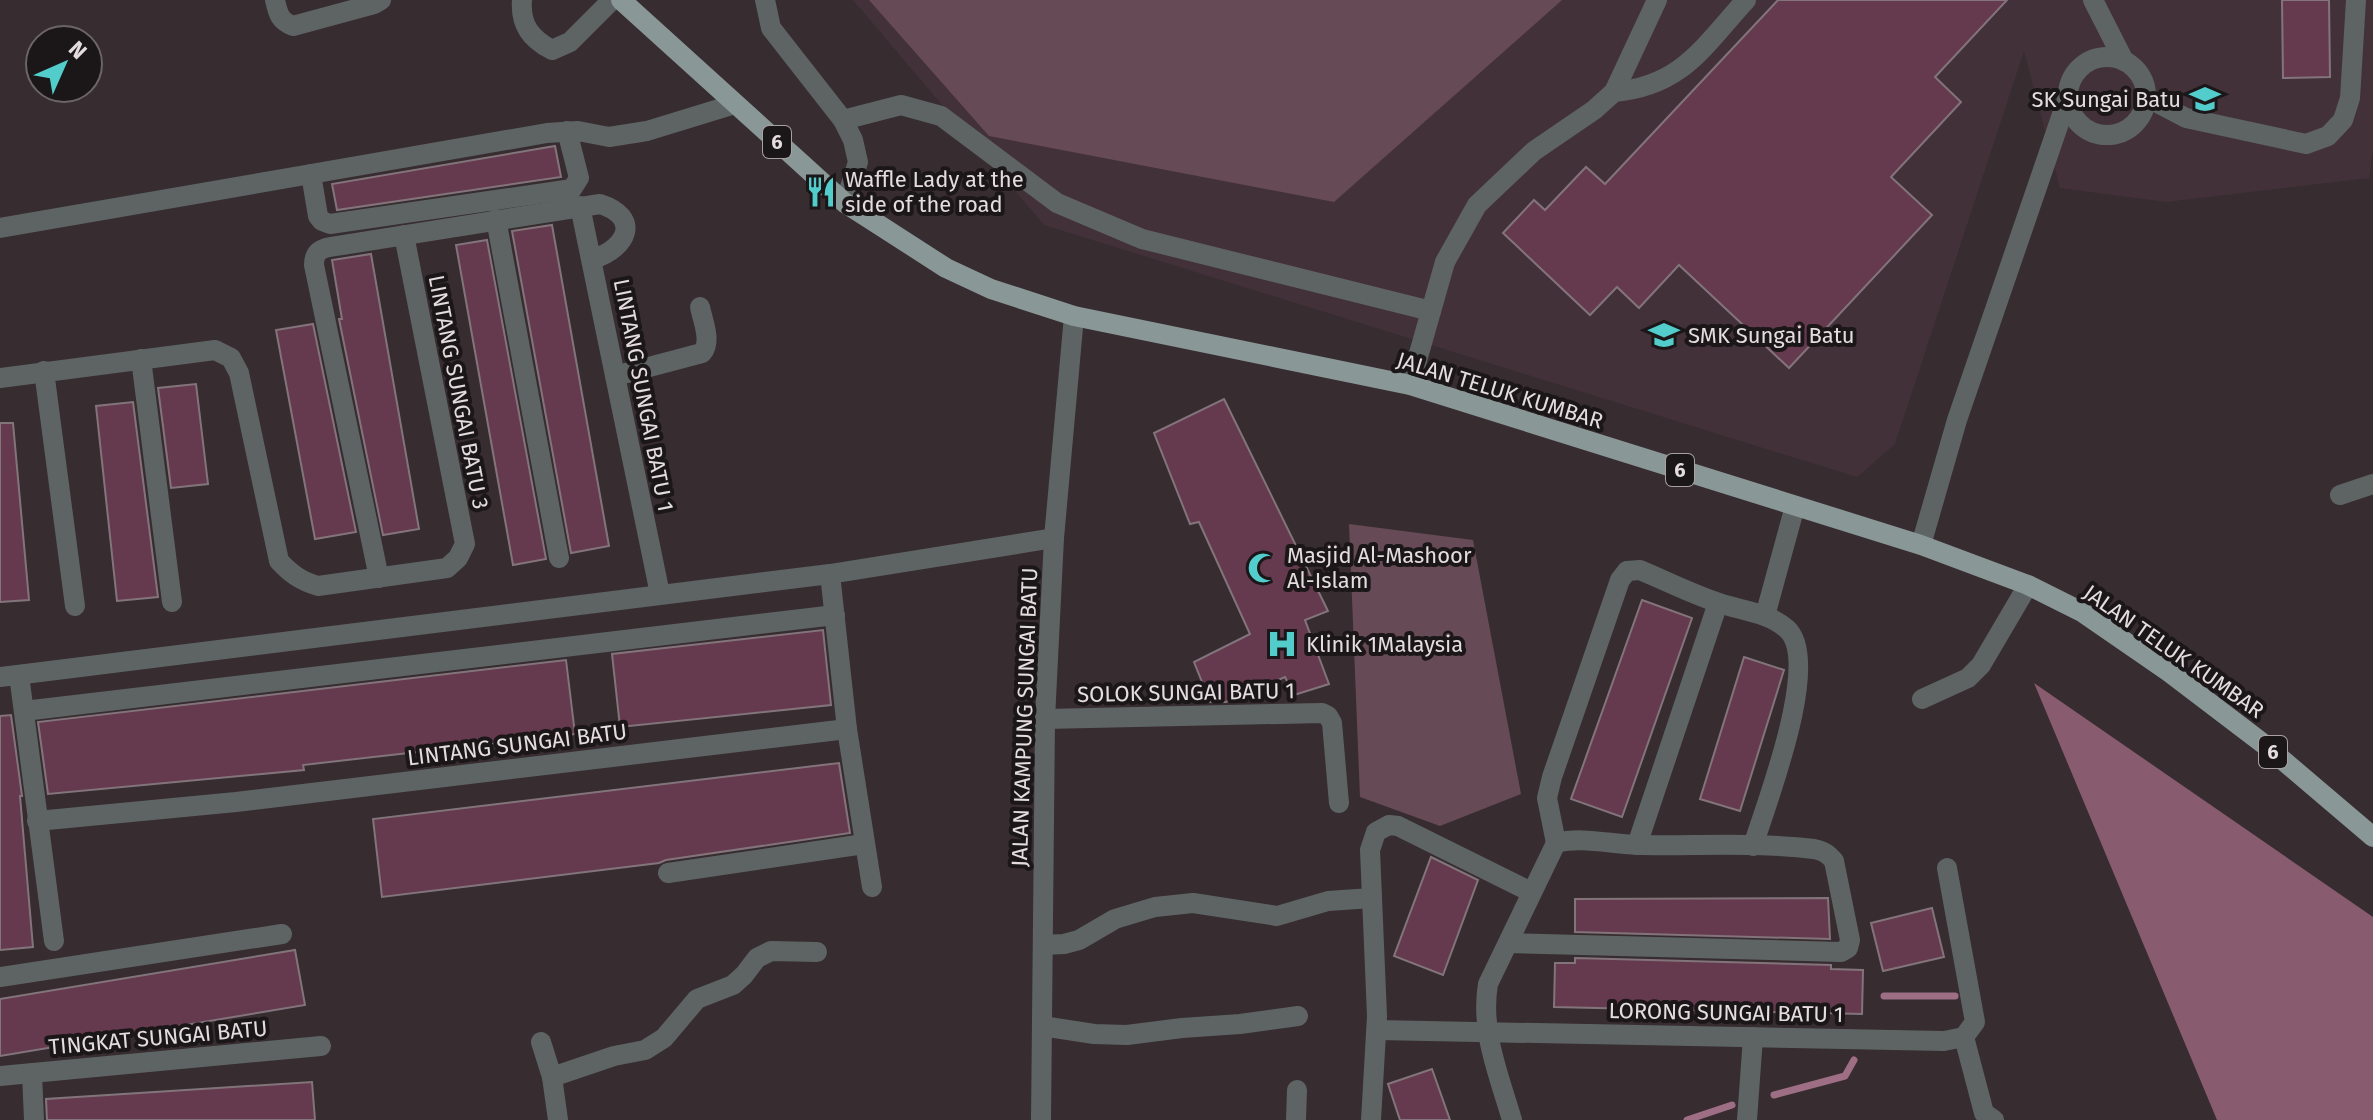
<svg xmlns="http://www.w3.org/2000/svg" width="2373" height="1120" viewBox="0 0 2373 1120" font-family="'Fira Sans',sans-serif">
  <style>
    .built { fill: #433139 }
    .green { fill: #664a56 }
    .forest { fill: #885b6f }
    .lines { fill: none; stroke-linecap: round; stroke-linejoin: round }
    .stream { stroke: #9e6f84; stroke-width: 7 }
    .building { fill: #653a4e; stroke: #82747a; stroke-width: 2 }
    .minor { stroke: #5d6463; stroke-width: 20 }
    .major { stroke: #899796; stroke-width: 20 }
    .labels { text-anchor: middle; stroke-width: 8; stroke-linejoin: round; paint-order: stroke }
    .shield { fill: #1b1618; stroke: #a8a1a3; stroke-width: 2 }
    .shield-label { font-size: 20px; font-weight: bold; fill: #e4dcdf }
    .poi-label { font-size: 22px; fill: #e4dcdf; stroke: #1b1618; text-anchor: start }
    .street-label { font-size: 22px; fill: #e4dcdf; stroke: #1b1618 }
  </style>
  <rect width="100%" height="100%" fill="#372c30"/>
  <polygon class="built" points="853,0 2373,0 2373,149 2369,178 2166,202 2060,188 2024,51 1895,444 1857,477 1044,225"/>
  <g class="green">
    <polygon points="869,0 1562,0 1334,202 989,136"/>
    <polygon points="1349,524 1473,540 1521,794 1440,826 1360,797"/>
  </g>
  <polygon class="forest" points="2034,683 2373,917 2373,1120 2217,1120"/>
  <g class="lines">
    <g class="stream">
      <polyline points="1884,996 1955,996"/>
      <polyline points="1774,1095 1845,1076 1854,1060"/>
      <polyline points="1687,1120 1732,1105"/>
    </g>
  </g>
  <g class="building">
    <polygon points="1778,0 2007,0 1935,77 1961,102 1891,177 1932,215 1789,368 1679,265 1639,308 1617,287 1590,315 1503,233 1534,200 1545,210 1586,167 1605,184"/>
    <polygon points="2282,0 2329,0 2330,77 2283,78"/>
    <polygon points="555,146 561,177 337,210 332,184"/>
    <polygon points="552,225 609,546 571,553 512,231"/>
    <polygon points="487,240 546,559 513,565 456,245"/>
    <polygon points="371,254 419,529 383,535 339,319 342,319 332,260"/>
    <polygon points="313,324 356,532 315,539 276,330"/>
    <polygon points="196,384 208,484 171,488 158,388"/>
    <polygon points="1224,399 1328,611 1305,620 1329,684 1294,695 1285,677 1226,702 1210,702 1194,662 1250,634 1199,522 1190,524 1154,433"/>
    <polygon points="133,402 158,597 117,601 96,406"/>
    <polygon points="0,423 13,423 29,600 0,602"/>
    <polygon points="1642,600 1692,618 1622,817 1571,799"/>
    <polygon points="823,630 831,705 620,727 612,654"/>
    <polygon points="1744,657 1784,670 1740,811 1700,799"/>
    <polygon points="566,660 575,734 303,765 304,770 48,794 38,722"/>
    <polygon points="11,715 22,796 20,796 33,947 0,950 0,716"/>
    <polygon points="839,763 850,833 666,860 659,863 382,897 373,819"/>
    <polygon points="1431,857 1478,880 1443,975 1394,956"/>
    <polygon points="1828,898 1830,939 1575,932 1575,899"/>
    <polygon points="1932,908 1944,957 1883,971 1871,923"/>
    <polygon points="295,950 305,1005 0,1056 0,999"/>
    <polygon points="1575,958 1831,965 1831,969 1863,970 1862,1014 1554,1007 1555,963 1575,963"/>
    <polygon points="1432,1069 1450,1120 1400,1120 1388,1084"/>
    <polygon points="312,1082 315,1120 47,1120 46,1099"/>
  </g>
  <g class="lines">
    <g class="minor">
      <path d="M 275,0 C 278,14 280,21 293,26 L 374,4 L 381,0"/>
      <path d="M 522,0 C 520,25 531,39 552,50 L 570,42 L 612,0"/>
      <polyline points="765,0 771,28 843,120 853,140 858,162 845,203"/>
      <polyline points="2093,0 2124,61"/>
      <circle cx="2107" cy="96" r="39"/>
      <path d="M 1614,92 C 1682,86 1703,47 1746,0"/>
      <polyline points="2146,97 2186,118 2306,144 2328,136 2343,120 2350,98 2356,0"/>
      <polyline points="843,120 901,105 941,116 1057,203 1142,239 1431,311"/>
      <polyline points="567,131 579,178 572,189 330,224 322,221 318,216 311,174 547,133 578,131 609,137 647,131 735,104"/>
      <polyline points="580,206 660,594"/>
      <polyline points="496,219 559,558"/>
      <polyline points="0,228 311,174"/>
      <polyline points="141,359 172,602"/>
      <polyline points="44,371 75,606"/>
      <path d="M 615,376 L 702,353 C 712,342 703,322 700,307"/>
      <path d="M 0,378 L 215,350 L 231,358 L 239,373 L 279,561 C 291,574 301,581 318,586 L 447,568 L 458,558 L 465,544 L 404,235"/>
      <polyline points="1410,385 1445,262 1477,205 1534,151 1594,110 1614,92 1657,0"/>
      <polyline points="2340,495 2373,484"/>
      <polyline points="1921,545 1957,420 2068,97"/>
      <polyline points="830,574 847,729 872,887"/>
      <path d="M 379,578 L 314,265 C 314,254 318,249 330,247 L 600,204 C 641,217 628,248 593,259"/>
      <polyline points="1765,616 1795,506"/>
      <polyline points="19,675 54,941"/>
      <polyline points="0,677 830,574 1054,538"/>
      <polyline points="1922,699 1968,678 1981,665 2028,585"/>
      <polyline points="24,711 835,615"/>
      <polyline points="1045,719 1322,713 1328,716 1332,723 1339,803"/>
      <polyline points="37,821 236,802 847,729"/>
      <path d="M 1556,843 L 1547,798 L 1552,777 L 1620,580 L 1627,571 L 1640,570 C 1666,581 1692,594 1719,603 C 1742,611 1768,612 1787,629 C 1822,661 1766,804 1753,846"/>
      <polyline points="1637,845 1718,603"/>
      <polyline points="1947,868 1975,1022 1964,1037"/>
      <polyline points="668,873 864,844"/>
      <path d="M 1508,943 L 1841,952 L 1848,948 L 1850,940 L 1834,861 C 1828,854 1824,851 1814,849 C 1757,842 1698,846 1641,845 C 1613,845 1583,836 1556,843"/>
      <polyline points="1043,945 1064,944 1079,940 1115,919 1155,907 1193,903 1277,916 1328,901 1372,898"/>
      <polyline points="0,977 282,934"/>
      <polyline points="1042,1026 1094,1034 1127,1035 1182,1028 1240,1024 1298,1016"/>
      <polyline points="1377,1030 1944,1041 1964,1037"/>
      <polyline points="1964,1037 1984,1113 1994,1120"/>
      <polyline points="541,1042 552,1077 558,1120"/>
      <polyline points="32,1073 34,1120"/>
      <polyline points="0,1076 321,1046"/>
      <polyline points="552,1077 614,1056 645,1050 664,1038 697,999 733,985 744,975 757,958 771,951 817,952"/>
      <polyline points="1041,1120 1045,719 1054,538 1074,316"/>
      <polyline points="1296,1120 1297,1090"/>
      <polyline points="1371,1120 1377,1016 1370,850 1376,832 1389,825 1398,826 1531,892"/>
      <path d="M 1512,1120 C 1499,1075 1480,1031 1488,984 L 1556,843"/>
      <polyline points="1747,1120 1753,1037"/>
    </g>
    <polyline class="major" points="621,0 845,203 946,268 991,289 1074,316 1410,385 1921,545 2028,585 2082,612 2169,672 2265,745 2373,837"/>
  </g>
  <defs>
    <g id="school-bare" transform="scale(2.4)"><path d="M0-5L7-2L0 1L-7-2ZM-4 1L0 2.5L4 1V4Q0 6-4 4Z" fill="#52cdcc" stroke="#1b1618" stroke-width="2.5" paint-order="stroke"/></g>
    <g id="restaurant-bare" transform="scale(2.4)"><path d="M-5-6h1v4h1v-4h1v4h1v-4h1v5L-1.5 .5V6h-2V.5L-5-1ZM5-6V6H3V1.5H1.5Q1.5-4 5-6Z" fill="#52cdcc" stroke="#1b1618" stroke-width="2.5" paint-order="stroke"/></g>
    <g id="mosque-bare" transform="scale(2.4)"><path d="M3.5-4.9A6 6 0 1 0 3.5 4.9A5 5 0 1 1 3.5-4.9Z" fill="#52cdcc" stroke="#1b1618" stroke-width="2.5" paint-order="stroke"/></g>
    <g id="hospital-bare" transform="scale(2.4)"><path d="M-5-5h3v3.5h4V-5h3V5h-3V1.5h-4V5h-3Z" fill="#52cdcc" stroke="#1b1618" stroke-width="2.5" paint-order="stroke"/></g>
  </defs>
  <g fill-rule="evenodd">
    <use href="#school-bare" x="2205" y="99"/>
    <use href="#restaurant-bare" x="821" y="192"/>
    <use href="#school-bare" x="1664" y="335"/>
    <use href="#mosque-bare" x="1263" y="568"/>
    <use href="#hospital-bare" x="1282" y="644"/>
  </g>
  <g class="labels">
    <g class="shield">
      <rect x="763" y="126" width="28" height="32" rx="6"/>
      <rect x="1666" y="454" width="28" height="32" rx="6"/>
      <rect x="2259" y="736" width="28" height="32" rx="6"/>
    </g>
    <g class="shield-label">
      <text x="777" y="149">6</text>
      <text x="1680" y="477">6</text>
      <text x="2273" y="759">6</text>
    </g>
    <g class="poi-label">
      <text x="2181" y="107" text-anchor="end">SK Sungai Batu</text>
      <text x="845" y="187">Waffle Lady at the<tspan x="845" dy="25">side of the road</tspan></text>
      <text x="1688" y="343">SMK Sungai Batu</text>
      <text x="1287" y="563">Masjid Al-Mashoor<tspan x="1287" dy="25">Al-Islam</tspan></text>
      <text x="1306" y="652">Klinik 1Malaysia</text>
    </g>
    <g class="street-label">
      <text transform="translate(1500 390) rotate(17)" y="8">JALAN TELUK KUMBAR</text>
      <text transform="translate(459 392) rotate(79)" y="8">LINTANG SUNGAI BATU 3</text>
      <text transform="translate(644 395) rotate(79)" y="8">LINTANG SUNGAI BATU 1</text>
      <text transform="translate(2174 651) rotate(35)" y="8">JALAN TELUK KUMBAR</text>
      <text transform="translate(1186 692) rotate(-1)" y="8">SOLOK SUNGAI BATU 1</text>
      <text transform="translate(1024 717) rotate(-88)" y="8">JALAN KAMPUNG SUNGAI BATU</text>
      <text transform="translate(517 744) rotate(-7)" y="8">LINTANG SUNGAI BATU</text>
      <text transform="translate(1726 1012) rotate(1)" y="8">LORONG SUNGAI BATU 1</text>
      <text transform="translate(158 1037) rotate(-5)" y="8">TINGKAT SUNGAI BATU</text>
    </g>
  </g>
  <g transform="translate(64 64) rotate(45)"><circle r="38" fill="#1b1618" stroke="#6b6568" stroke-width="2"/>
  <path d="M0-6L14 30L0 20L-14 30Z" fill="#52cdcc"/>
  <text y="-12" font-size="22" font-weight="bold" text-anchor="middle" fill="#e4dcdf">N</text>
  </g>
</svg>
